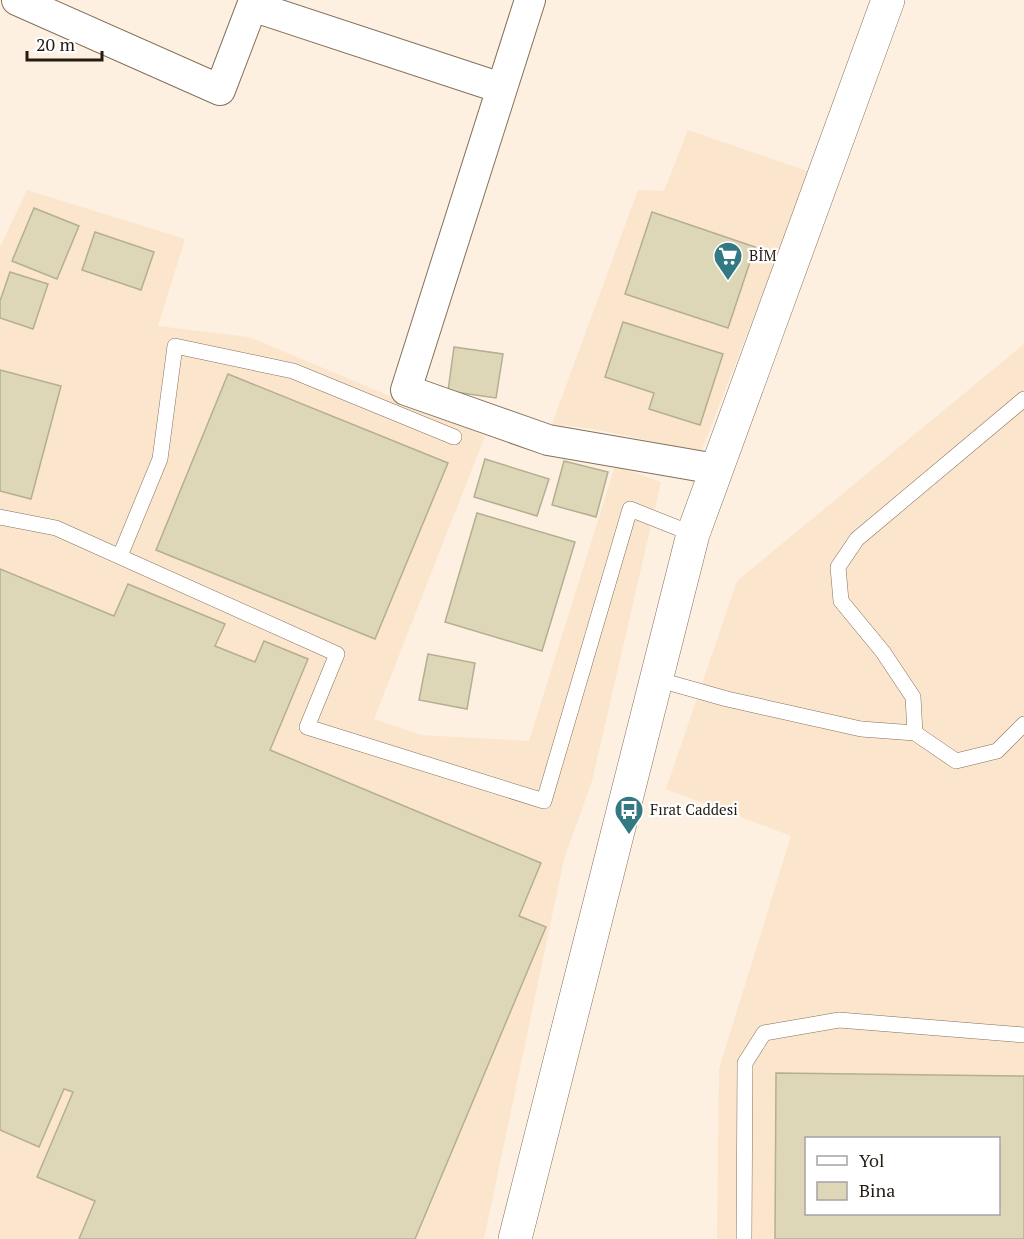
<svg xmlns="http://www.w3.org/2000/svg" width="1024" height="1239" viewBox="0 0 1024 1239" font-family="'PT Serif',serif">
  <style>
    .built { fill: #fbe5cc; fill-rule: evenodd }
    .building { fill: #ddd7b8; stroke: #b4af91; stroke-width: 1.5; fill-rule: evenodd }
    .lines { fill: none; stroke-linecap: round; stroke-linejoin: round }
    .service-casing { stroke: #84715a; stroke-width: 16 }
    .minor-casing { stroke: #84715a; stroke-width: 32 }
    .tertiary-casing { stroke: #84715a; stroke-width: 34 }
    .service { stroke: #fff; stroke-width: 15 }
    .minor { stroke: #fff; stroke-width: 30 }
    .tertiary { stroke: #fff; stroke-width: 33 }
    .labels { text-anchor: middle; stroke-width: 4.5; stroke-linejoin: round; paint-order: stroke }
    .poi-label { font-size: 15px; fill: #241c13; stroke: #fff; text-anchor: start }
  </style>
  <rect width="100%" height="100%" fill="#fdf0e1"/>
  <g class="built">
    <polygon points="688,130 810,172 701,452 599,430 552,424 638,190 664,191"/>
    <polygon points="27,190 185,239 158,326 249,337 485,436 374,719 421,735 529,741 615,466 661,482 592,781 564,859 484,1239 0,1239 0,247"/>
    <path d="M 1024,344 L 1024,1239 L 717,1239 L 719,1069 L 791,836 L 666,789 L 737,581 ZM 806,1138 L 998,1138 L 998,1214 L 806,1214 Z"/>
  </g>
  <g class="building">
    <polygon points="34,208 79,226 57,279 12,261"/>
    <polygon points="652,212 755,247 728,328 625,294"/>
    <polygon points="95,232 154,252 141,290 82,270"/>
    <polygon points="10,272 48,284 33,329 0,318 0,301"/>
    <polygon points="623,322 723,354 700,425 649,409 654,393 605,377"/>
    <polygon points="454,347 503,354 496,398 448,391"/>
    <polygon points="0,370 61,386 31,499 0,491"/>
    <polygon points="228,374 448,463 375,639 156,550"/>
    <polygon points="485,459 549,479 537,516 474,497"/>
    <polygon points="564,461 608,472 596,517 552,505"/>
    <polygon points="477,513 575,542 542,651 445,622"/>
    <polygon points="0,569 114,616 128,584 225,624 215,646 255,662 264,641 308,659 270,750 541,863 519,916 546,927 415,1239 79,1239 95,1201 37,1177 73,1092 64,1089 39,1147 0,1130"/>
    <polygon points="428,654 475,663 467,709 419,700"/>
    <path d="M 776,1073 L 1024,1076 L 1024,1239 L 775,1239 ZM 806,1138 L 998,1138 L 998,1214 L 806,1214 Z"/>
  </g>
  <g class="lines">
    <g class="service-casing">
      <g id="service">
        <polyline points="0,517 56,528 337,654 307,727 544,801 630,509 693,534"/>
        <polyline points="120,556 160,459 175,346 293,371 454,437"/>
        <polyline points="656,679 727,699 861,729 915,733 956,761 997,751 1024,724"/>
        <polyline points="915,733 913,697 883,652 841,601 838,567 857,539 1024,399"/>
        <polyline points="744,1239 745,1063 764,1033 839,1020 1024,1035"/>
      </g>
    </g>
    <g class="minor-casing">
      <g id="minor">
        <polyline points="17,0 220,90 252,6 501,88"/>
        <polyline points="530,0 406,390 548,440 716,469"/>
      </g>
    </g>
    <g class="tertiary-casing">
      <polyline id="tertiary" points="515,1239 693,534 888,0"/>
    </g>
    <use href="#service" class="service"/>
    <use href="#minor" class="minor"/>
    <use href="#tertiary" class="tertiary"/>
  </g>
  <defs>
    <g id="supermarket-pin" transform="scale(1.5)"><path d="M0 17L-7.5 6A9.5 9.5 0 1 1 7.5 6Z" fill="#327983" stroke="#fff"/><path d="M-6-5.5h2.5l.6 2H6L4.5 2H-2.5L-4.4-4H-6ZM-1.5 3.2a1.3 1.3 0 1 0 .1 0ZM3 3.2a1.3 1.3 0 1 0 .1 0Z" fill="#fff"/></g>
    <g id="bus-pin" transform="scale(1.5)"><path d="M0 17L-7.5 6A9.5 9.5 0 1 1 7.5 6Z" fill="#327983" stroke="#fff"/><path d="M-5-6H5V4H4V6H2V4H-2V6H-4V4H-5ZM-3.5-4V0h7V-4ZM-3.5 1.2v1.5H-2V1.2ZM2 1.2v1.5H3.5V1.2Z" fill="#fff"/></g>
  </defs>
  <g fill-rule="evenodd">
    <use href="#supermarket-pin" x="728" y="256"/>
    <use href="#bus-pin" x="629" y="810"/>
  </g>
  <g class="labels">
    <g class="poi-label">
      <text x="749" y="261">BİM</text>
      <text x="650" y="815">Fırat Caddesi</text>
    </g>
  </g>
  <rect x="805" y="1137" width="195" height="78" fill="#ffffff" stroke="#a7a4a1" stroke-width="1.5"/>
  <rect x="817" y="1156" width="30" height="9" fill="#ffffff" stroke="#a7a4a1" stroke-width="1.5"/>
  <text x="859" y="1167" font-size="18" fill="#241c13">Yol</text>
  <rect x="817" y="1182" width="30" height="18" fill="#ddd7b8" stroke="#a7a4a1" stroke-width="1.5"/>
  <text x="859" y="1197" font-size="18" fill="#241c13">Bina</text>
  <path d="M27 51v9h75v-9" fill="none" stroke="#241c13" stroke-width="3"/>
  <text x="36" y="51" font-size="18" fill="#241c13" stroke="#ffffff" stroke-width="4.5" paint-order="stroke">20 m</text>
</svg>
